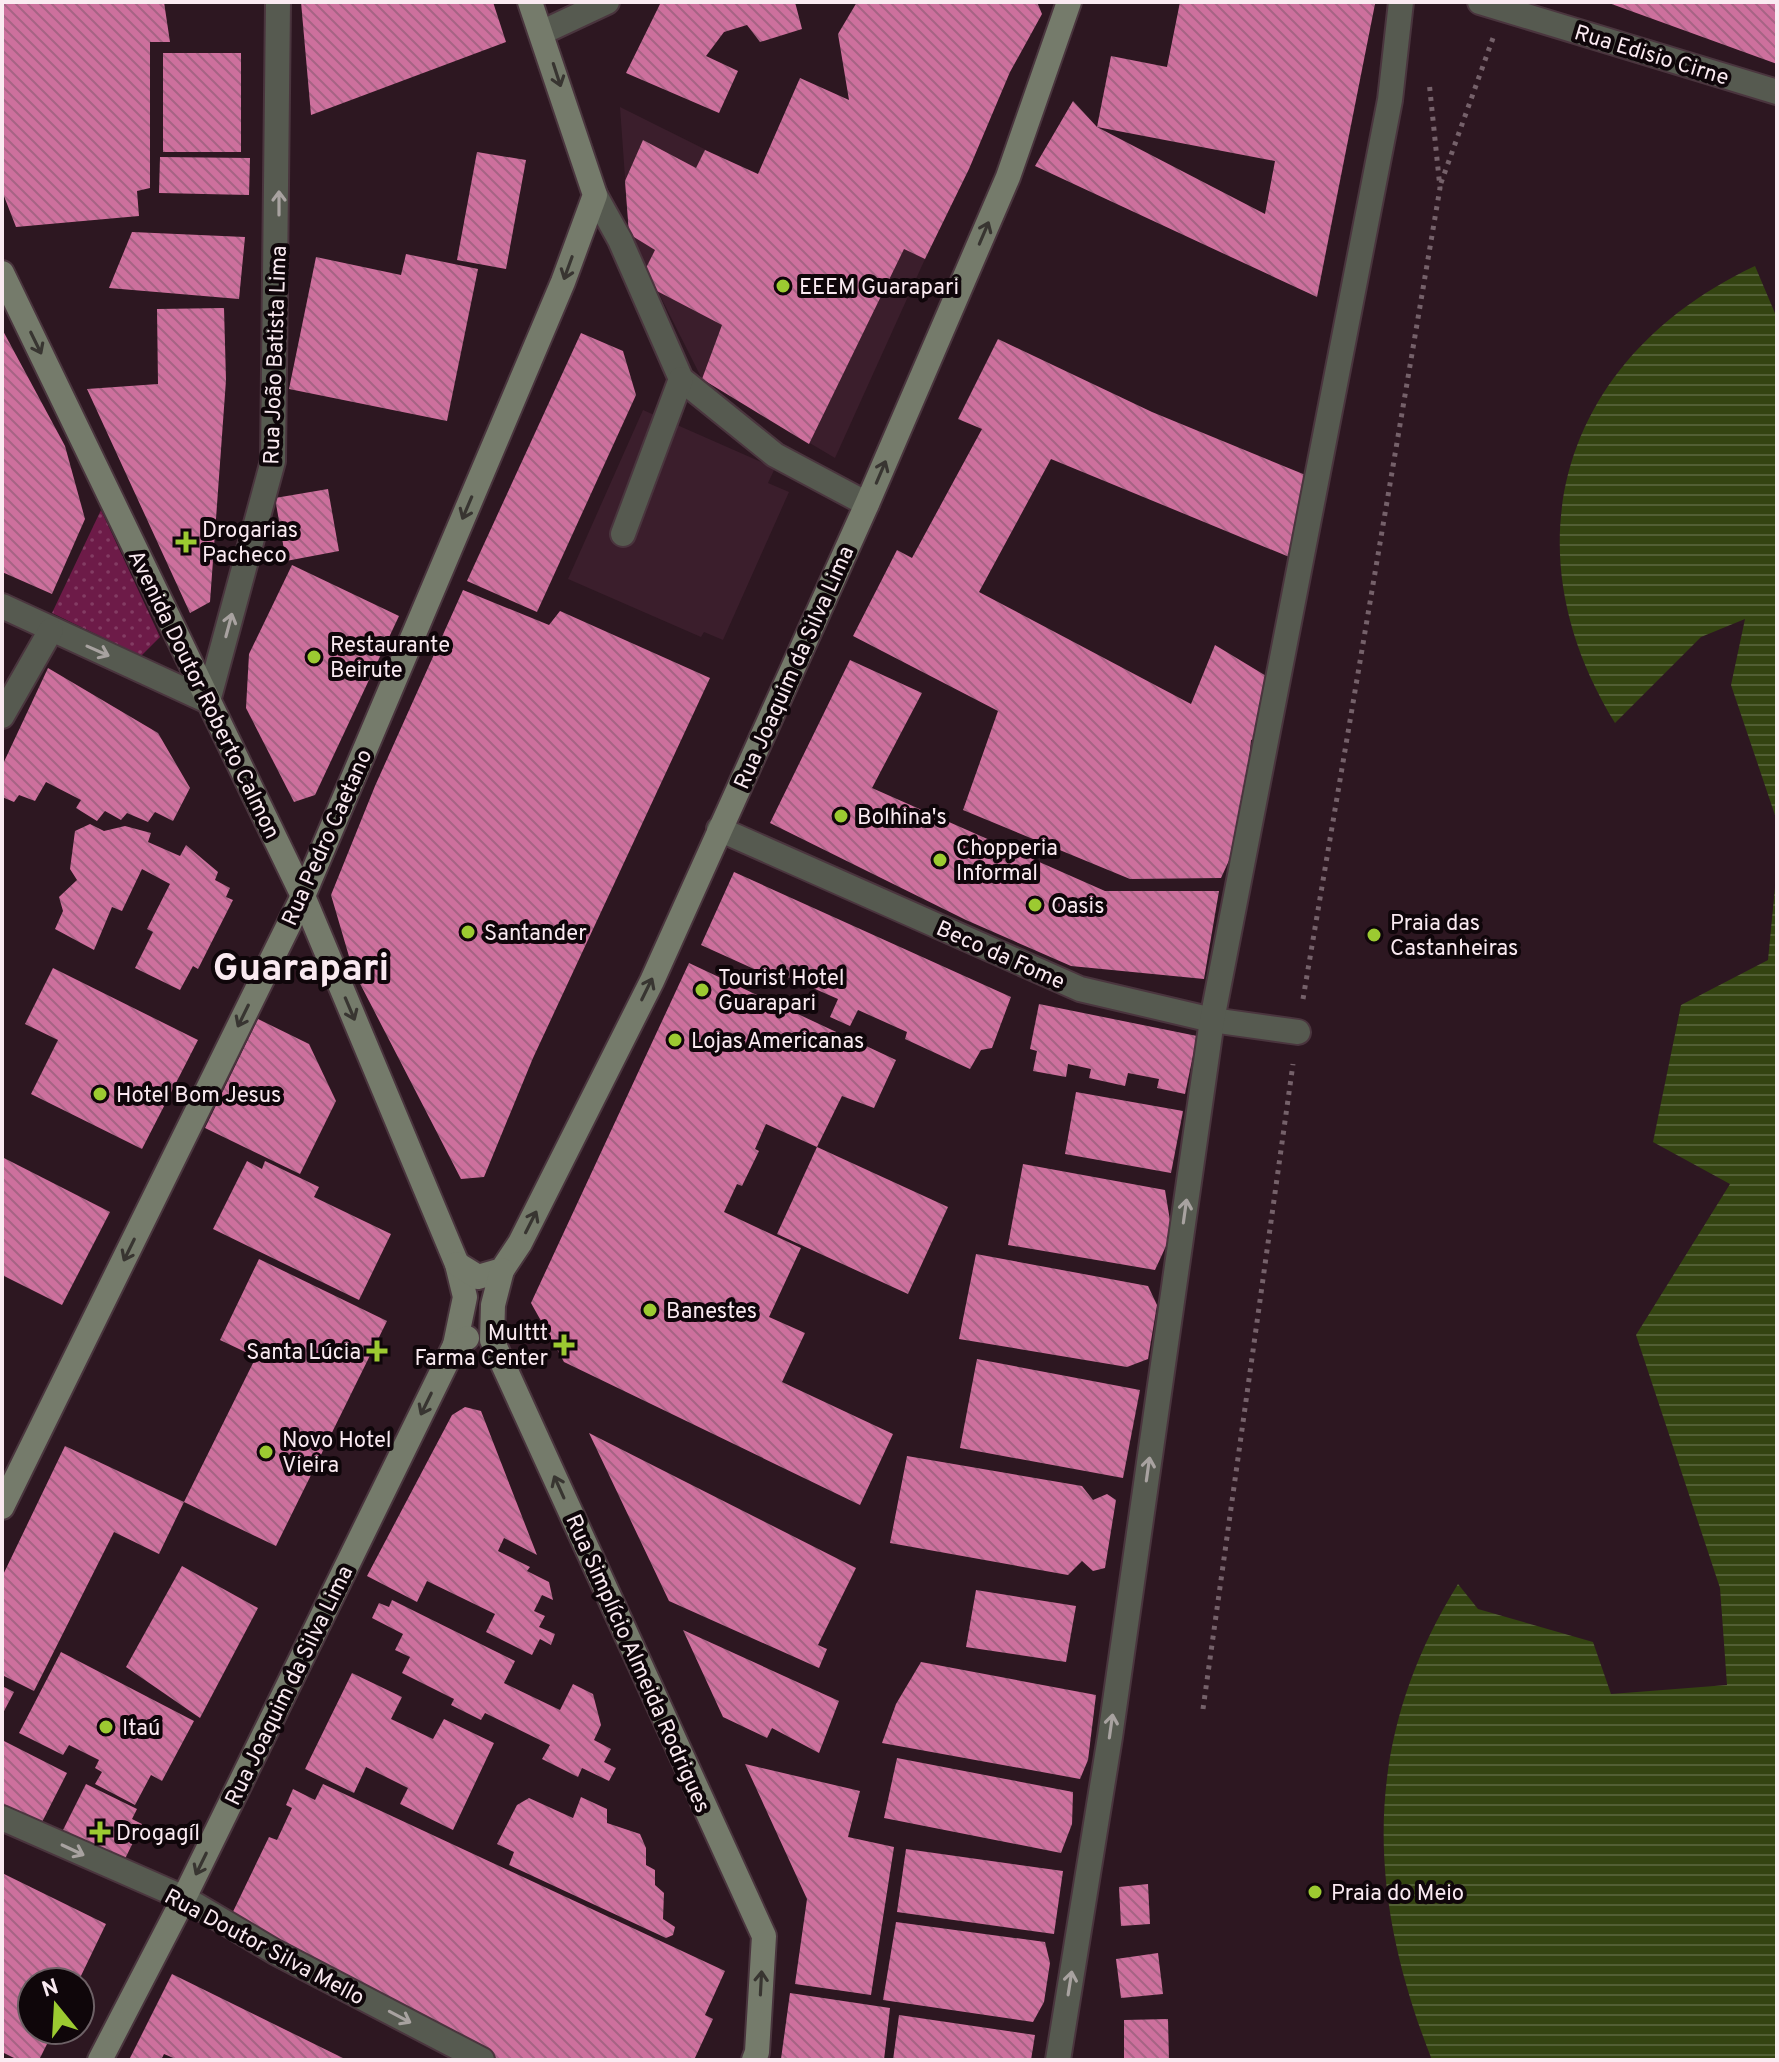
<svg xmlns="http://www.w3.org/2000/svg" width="1779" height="2062" viewBox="0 0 1779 2062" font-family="Overpass,sans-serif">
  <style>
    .built { fill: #3b1e2c }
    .grass { fill: url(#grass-dots) }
    .water { fill: url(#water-rules) }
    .building { fill: url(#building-back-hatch); fill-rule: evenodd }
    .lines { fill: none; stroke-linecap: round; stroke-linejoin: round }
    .street-casing { stroke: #4a353e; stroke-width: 28 }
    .secondary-casing { stroke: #4a353e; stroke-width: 28 }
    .path { stroke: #75616a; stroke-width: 5; stroke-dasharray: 4 6; stroke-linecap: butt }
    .street { stroke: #565a50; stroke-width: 24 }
    .secondary { stroke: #757b6b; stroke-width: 24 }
    .oneway { stroke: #383531 }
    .oneway2 { stroke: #a8a2a0 }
    .poi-dot { fill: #9cca31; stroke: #0f060a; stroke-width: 3 }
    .labels { text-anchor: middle; stroke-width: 8; stroke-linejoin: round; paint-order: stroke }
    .street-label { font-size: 22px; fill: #faeaf1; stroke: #0f060a }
    .poi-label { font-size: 22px; fill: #faeaf1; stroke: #0f060a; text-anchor: start }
    .town-label { font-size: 38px; font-weight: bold; fill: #faeaf1; stroke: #0f060a }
  </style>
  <defs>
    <pattern id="grass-dots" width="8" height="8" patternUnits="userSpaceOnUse" patternTransform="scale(2)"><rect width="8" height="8" fill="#6d1b48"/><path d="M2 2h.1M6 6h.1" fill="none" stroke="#833c63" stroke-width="1.8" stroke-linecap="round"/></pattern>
    <pattern id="water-rules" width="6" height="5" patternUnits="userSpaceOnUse" patternTransform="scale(2)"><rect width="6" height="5" fill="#344411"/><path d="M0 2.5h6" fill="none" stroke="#525f34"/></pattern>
    <pattern id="building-back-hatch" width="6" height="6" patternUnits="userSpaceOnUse" patternTransform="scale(2)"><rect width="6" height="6" fill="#cd709d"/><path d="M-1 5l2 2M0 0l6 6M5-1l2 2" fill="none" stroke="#a66384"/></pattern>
  </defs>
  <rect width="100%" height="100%" fill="#2d1721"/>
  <g class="built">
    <polygon points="620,107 925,259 835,458 702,379 629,234"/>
    <polygon points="643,410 775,468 768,483 789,492 723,640 704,632 701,637 568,579"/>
  </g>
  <polygon class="grass" points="101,510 160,637 141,656 52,613"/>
  <g class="water">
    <path d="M 1755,266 L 1777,318 L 1777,821 L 1731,685 L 1745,619 L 1701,637 L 1615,723 C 1504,543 1565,355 1755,266 Z"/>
    <path d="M 1777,867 L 1777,2060 L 1432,2060 C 1366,1893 1361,1740 1458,1584 L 1478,1609 L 1593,1642 L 1611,1694 L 1727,1685 L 1720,1588 L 1636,1335 L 1730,1184 L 1653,1142 L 1681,1005 L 1768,960 Z"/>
  </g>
  <g class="building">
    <polygon points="2,2 164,2 170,42 150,42 150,188 137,191 139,216 16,227 2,191"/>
    <polygon points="301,2 493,2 506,42 311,115"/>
    <polygon points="661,2 795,2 802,29 760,42 747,25 724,32 706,56 738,71 719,113 626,73"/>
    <polygon points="857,2 1037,2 1042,14 1010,72 969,169 925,259 904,249 809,444 702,379 722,325 655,290 645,270 655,250 629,234 625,181 643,140 696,168 705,150 758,174 800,78 849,100 838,34"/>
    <path d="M 1180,2 L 1375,4 L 1317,297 L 1035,166 L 1073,101 L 1097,127 L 1111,56 L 1167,67 ZM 1097,127 L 1275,161 L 1265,214 Z"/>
    <polygon points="1606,2 1777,2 1777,64"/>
    <rect x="163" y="53" width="78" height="99"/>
    <polygon points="477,152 526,160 506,269 457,260"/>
    <polygon points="160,157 250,158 249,195 159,193"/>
    <polygon points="132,232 245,237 239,299 109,288"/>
    <polygon points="406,254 478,269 447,421 289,389 316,257 401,275"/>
    <polygon points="224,308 226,380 210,602 190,613 87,389 158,384 157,309"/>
    <polygon points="2,329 65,446 85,519 52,594 2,572"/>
    <polygon points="581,333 623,351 636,395 537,612 467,581"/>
    <polygon points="998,339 1152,412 1308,476 1299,561 1051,459 979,592 1191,704 1215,645 1276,682 1264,736 1251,740 1242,832 1221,878 1130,879 963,810 998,711 853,636 897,550 912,558 982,429 958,419"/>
    <polygon points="328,489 339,551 286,561 275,498"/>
    <polygon points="292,565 399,616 315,795 294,802 246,708 249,654"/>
    <polygon points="463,590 549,625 560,611 710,678 533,1058 484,1177 461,1179 353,970 331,895 375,786"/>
    <polygon points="850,660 922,693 872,788 1105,891 1219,891 1204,979 1071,966 966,920 770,823"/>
    <polygon points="48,668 158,733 190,788 173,821 155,812 148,822 127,813 121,820 105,811 97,821 76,808 81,800 46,782 35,801 19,795 14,802 2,797 2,766"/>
    <polygon points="90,824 104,831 125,826 151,833 148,842 180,856 186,845 218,872 215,880 230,888 226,897 233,900 198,969 193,966 180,990 135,968 153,932 147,929 170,884 142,869 122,911 112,907 94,950 55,929 63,911 59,897 77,880 70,869 75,831"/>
    <polygon points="734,872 1011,997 992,1048 981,1050 970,1069 905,1039 907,1032 858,1010 850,1026 830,1017 838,999 774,971 772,977 701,945"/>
    <polygon points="689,963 896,1060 874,1108 842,1096 817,1147 766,1124 755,1149 759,1151 742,1186 737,1184 724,1212 801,1248 769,1317 805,1333 782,1382 893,1434 860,1505 564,1362 531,1303"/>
    <polygon points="53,968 198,1040 142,1149 31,1094 58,1040 25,1024"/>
    <polygon points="1039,1004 1197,1036 1185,1094 1157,1088 1159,1079 1128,1073 1125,1086 1089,1078 1091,1069 1068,1064 1066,1077 1033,1071 1037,1051 1030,1049"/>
    <polygon points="258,1019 309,1044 336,1101 300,1174 205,1128"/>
    <polygon points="1076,1092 1183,1111 1171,1173 1065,1154"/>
    <polygon points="817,1147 948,1207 908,1294 777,1234"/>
    <polygon points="2,1157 110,1212 62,1305 2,1275"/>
    <polygon points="247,1161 262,1169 265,1161 319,1187 314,1197 391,1234 359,1300 213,1229"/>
    <polygon points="1023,1164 1165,1190 1172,1233 1155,1270 1008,1245"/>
    <polygon points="976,1254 1148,1286 1157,1305 1148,1359 1127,1367 959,1339"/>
    <polygon points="259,1259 387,1321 276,1546 184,1502 159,1554 114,1532 34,1691 2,1675 2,1577 65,1446 184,1502 256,1357 220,1340"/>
    <polygon points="977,1359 1140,1390 1123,1478 960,1448"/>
    <polygon points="465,1407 481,1411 537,1555 504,1538 498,1551 530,1567 527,1571 549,1582 553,1600 542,1595 534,1611 545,1616 539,1627 555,1634 551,1645 540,1639 532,1655 486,1632 495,1614 427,1581 417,1602 367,1576 452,1415"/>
    <polygon points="589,1433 856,1568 818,1645 827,1649 819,1668 669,1601"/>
    <polygon points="907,1456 1082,1486 1093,1500 1107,1494 1116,1500 1105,1568 1093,1571 1082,1561 1068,1575 890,1543"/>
    <polygon points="182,1566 258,1608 200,1718 126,1667"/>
    <polygon points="976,1590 1076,1606 1066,1662 966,1647"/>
    <polygon points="392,1600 515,1661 504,1683 560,1710 573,1684 593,1694 601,1725 594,1740 611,1749 604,1762 616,1768 609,1781 582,1768 578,1777 542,1759 550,1745 485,1713 481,1720 451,1705 454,1699 402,1673 410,1657 395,1650 403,1634 372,1618 379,1603 389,1607"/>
    <polygon points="683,1630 839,1701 819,1753 772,1728 767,1738 723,1717"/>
    <polygon points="61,1652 194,1721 162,1781 151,1775 135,1805 95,1784 102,1772 95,1768 99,1760 69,1745 63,1755 19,1733"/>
    <polygon points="921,1662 1096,1695 1088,1760 1080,1779 882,1743 896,1704"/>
    <polygon points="352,1673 402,1697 391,1719 433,1739 444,1719 494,1743 453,1830 400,1804 408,1788 366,1767 354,1793 305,1769"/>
    <polygon points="2,1686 14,1692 2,1715"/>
    <polygon points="2,1740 67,1773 40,1826 2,1806"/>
    <polygon points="897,1758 1073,1792 1072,1824 1061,1853 884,1818"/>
    <polygon points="745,1764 860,1791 848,1837 894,1847 871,1995 795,1984 807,1899"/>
    <polygon points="86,1784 137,1809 132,1819 142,1824 123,1863 58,1840"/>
    <polygon points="323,1784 725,1971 705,2015 713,2019 694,2060 500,2060 228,1922 269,1837 277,1840 292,1808 286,1805 293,1789 315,1800"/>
    <polygon points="581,1797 607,1809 607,1823 640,1834 646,1848 646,1865 655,1870 655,1885 664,1893 663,1919 675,1927 673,1935 666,1938 509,1865 514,1852 497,1844 517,1805 529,1798 573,1818"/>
    <polygon points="906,1849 1063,1871 1054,1934 897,1912"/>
    <polygon points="2,1873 106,1924 78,1982 32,1982 32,2030 54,2030 39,2060 18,2060 2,2052"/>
    <polygon points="1148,1884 1150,1924 1121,1926 1119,1887"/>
    <polygon points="896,1922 1045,1942 1050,1963 1044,2002 1033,2022 883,2000"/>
    <polygon points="1158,1953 1163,1994 1121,1998 1116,1959"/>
    <polygon points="172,1974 347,2060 178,2060 164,2054 161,2060 129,2060"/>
    <polygon points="790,1993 890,2008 884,2060 781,2059"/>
    <polygon points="899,2015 1035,2035 1031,2060 893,2060"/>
    <polygon points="1168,2019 1169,2060 1124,2060 1124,2020"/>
  </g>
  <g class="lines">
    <g class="street-casing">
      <g id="street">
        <polyline points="1480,2 1777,92"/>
        <polyline points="543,32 607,2"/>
        <polyline points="595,195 620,240 681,379 775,455 867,504"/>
        <polyline points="623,534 681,379"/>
        <polyline points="2,606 208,701 273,461 278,2"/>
        <polyline points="2,716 51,630"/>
        <polyline points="719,829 1080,989 1212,1020 1298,1032"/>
        <polyline points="2,1818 184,1898 275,1952 482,2060"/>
        <polyline points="1058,2060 1110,1737 1212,1020 1390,100 1401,2"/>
      </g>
    </g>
    <g class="secondary-casing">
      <g id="secondary">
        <polyline points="2,273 303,896 457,1264 465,1297 455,1345"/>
        <polyline points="457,1264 478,1277 502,1270 520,1243 652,981 867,504 1008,177 1069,2"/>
        <polyline points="502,1270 493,1305 492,1340 764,1936 757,2052 754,2060"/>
        <polyline points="2,1507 303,896 563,282 595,195 530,2"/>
        <polyline points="100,2060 184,1898 455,1345 467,1338"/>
      </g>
    </g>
    <g class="path">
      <polyline points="1441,183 1493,38"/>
      <polyline points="1303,999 1440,188 1429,81"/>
      <polyline points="1203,1709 1293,1064"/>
    </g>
    <use href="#street" class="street"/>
    <use href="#secondary" class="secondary"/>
  </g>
  <defs><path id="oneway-shaft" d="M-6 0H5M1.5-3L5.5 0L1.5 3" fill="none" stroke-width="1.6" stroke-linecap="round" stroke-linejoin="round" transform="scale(2)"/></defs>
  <g class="oneway">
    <use href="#oneway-shaft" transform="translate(557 75) rotate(72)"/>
    <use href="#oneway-shaft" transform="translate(984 233) rotate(-67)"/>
    <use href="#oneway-shaft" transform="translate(568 268) rotate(110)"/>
    <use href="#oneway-shaft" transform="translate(36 343) rotate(64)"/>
    <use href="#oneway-shaft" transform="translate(881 472) rotate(-67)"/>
    <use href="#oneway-shaft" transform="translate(467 508) rotate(113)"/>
    <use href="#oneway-shaft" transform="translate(647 989) rotate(-64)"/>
    <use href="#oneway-shaft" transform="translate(350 1009) rotate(67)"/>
    <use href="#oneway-shaft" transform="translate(243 1016) rotate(116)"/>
    <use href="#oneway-shaft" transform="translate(531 1222) rotate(-63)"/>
    <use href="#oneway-shaft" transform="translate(129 1250) rotate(116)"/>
    <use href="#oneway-shaft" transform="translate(426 1404) rotate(116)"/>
    <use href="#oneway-shaft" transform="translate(559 1487) rotate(-114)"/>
    <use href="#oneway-shaft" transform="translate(201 1864) rotate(116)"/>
    <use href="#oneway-shaft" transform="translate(761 1983) rotate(-87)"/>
  </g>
  <g class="oneway2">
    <use href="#oneway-shaft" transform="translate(279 203) rotate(-90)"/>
    <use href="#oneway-shaft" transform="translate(229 625) rotate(-75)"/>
    <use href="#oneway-shaft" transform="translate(98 651) rotate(24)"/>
    <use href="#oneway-shaft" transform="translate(1185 1211) rotate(-82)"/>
    <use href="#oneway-shaft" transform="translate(1148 1469) rotate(-82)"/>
    <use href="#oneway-shaft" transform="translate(1111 1726) rotate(-82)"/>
    <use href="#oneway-shaft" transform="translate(73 1850) rotate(25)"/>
    <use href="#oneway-shaft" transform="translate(1070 1983) rotate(-81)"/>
    <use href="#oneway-shaft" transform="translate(400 2017) rotate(28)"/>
  </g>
  <g class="poi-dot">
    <circle cx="783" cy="286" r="8"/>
    <path d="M182 530h8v8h8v8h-8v8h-8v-8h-8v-8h8z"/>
    <circle cx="314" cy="657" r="8"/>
    <circle cx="841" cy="816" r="8"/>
    <circle cx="940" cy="860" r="8"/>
    <circle cx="1035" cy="905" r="8"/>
    <circle cx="468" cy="932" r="8"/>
    <circle cx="1374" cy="935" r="8"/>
    <circle cx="702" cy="990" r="8"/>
    <circle cx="675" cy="1040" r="8"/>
    <circle cx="100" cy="1094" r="8"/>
    <circle cx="650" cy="1310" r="8"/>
    <path d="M560 1333h8v8h8v8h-8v8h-8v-8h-8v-8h8z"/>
    <path d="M373 1339h8v8h8v8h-8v8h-8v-8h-8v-8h8z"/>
    <circle cx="266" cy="1452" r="8"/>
    <circle cx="106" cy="1727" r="8"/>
    <path d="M96 1820h8v8h8v8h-8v8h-8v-8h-8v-8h8z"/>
    <circle cx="1315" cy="1892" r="8"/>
  </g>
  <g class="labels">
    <g class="street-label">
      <text transform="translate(1652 54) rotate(17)" y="8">Rua Edisio Cirne</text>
      <text transform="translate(274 355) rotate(-88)" y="8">Rua João Batista Lima</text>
      <text transform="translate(793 667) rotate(-66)" y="8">Rua Joaquim da Silva Lima</text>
      <text transform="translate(205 694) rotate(64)" y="8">Avenida Doutor Roberto Calmon</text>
      <text transform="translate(326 837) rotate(-66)" y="8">Rua Pedro Caetano</text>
      <text transform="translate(1001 954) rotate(24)" y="8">Beco da Fome</text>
      <text transform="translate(639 1663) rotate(66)" y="8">Rua Simplício Almeida Rodrigues</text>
      <text transform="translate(288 1685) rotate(-64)" y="8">Rua Joaquim da Silva Lima</text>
      <text transform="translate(265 1946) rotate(28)" y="8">Rua Doutor Silva Mello</text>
    </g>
    <g class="poi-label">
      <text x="799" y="294">EEEM Guarapari</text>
      <text x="202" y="537">Drogarias<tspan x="202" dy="25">Pacheco</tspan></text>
      <text x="330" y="652">Restaurante<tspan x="330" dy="25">Beirute</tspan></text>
      <text x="857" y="824">Bolhina's</text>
      <text x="956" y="855">Chopperia<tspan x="956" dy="25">Informal</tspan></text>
      <text x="1051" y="913">Oasis</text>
      <text x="1390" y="930">Praia das<tspan x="1390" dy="25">Castanheiras</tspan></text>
      <text x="484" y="940">Santander</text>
      <text x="718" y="985">Tourist Hotel<tspan x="718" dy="25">Guarapari</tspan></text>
      <text x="691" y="1048">Lojas Americanas</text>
      <text x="116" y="1102">Hotel Bom Jesus</text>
      <text x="666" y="1318">Banestes</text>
      <text x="548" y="1340" text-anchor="end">Multtt<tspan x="548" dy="25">Farma Center</tspan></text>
      <text x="361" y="1359" text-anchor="end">Santa Lúcia</text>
      <text x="282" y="1447">Novo Hotel<tspan x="282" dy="25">Vieira</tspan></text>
      <text x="122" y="1735">Itaú</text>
      <text x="116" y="1840">Drogagíl</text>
      <text x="1331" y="1900">Praia do Meio</text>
    </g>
    <g class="town-label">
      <text x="301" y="980">Guarapari</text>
    </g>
  </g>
  <rect width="1779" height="2062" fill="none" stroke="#faeaf1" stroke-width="8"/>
  <g transform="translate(56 2006) rotate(342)"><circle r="38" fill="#0f060a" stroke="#6d6166" stroke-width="2"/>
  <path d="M0-6L14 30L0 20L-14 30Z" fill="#9cca31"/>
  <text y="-12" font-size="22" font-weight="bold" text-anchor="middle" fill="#faeaf1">N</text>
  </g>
</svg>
